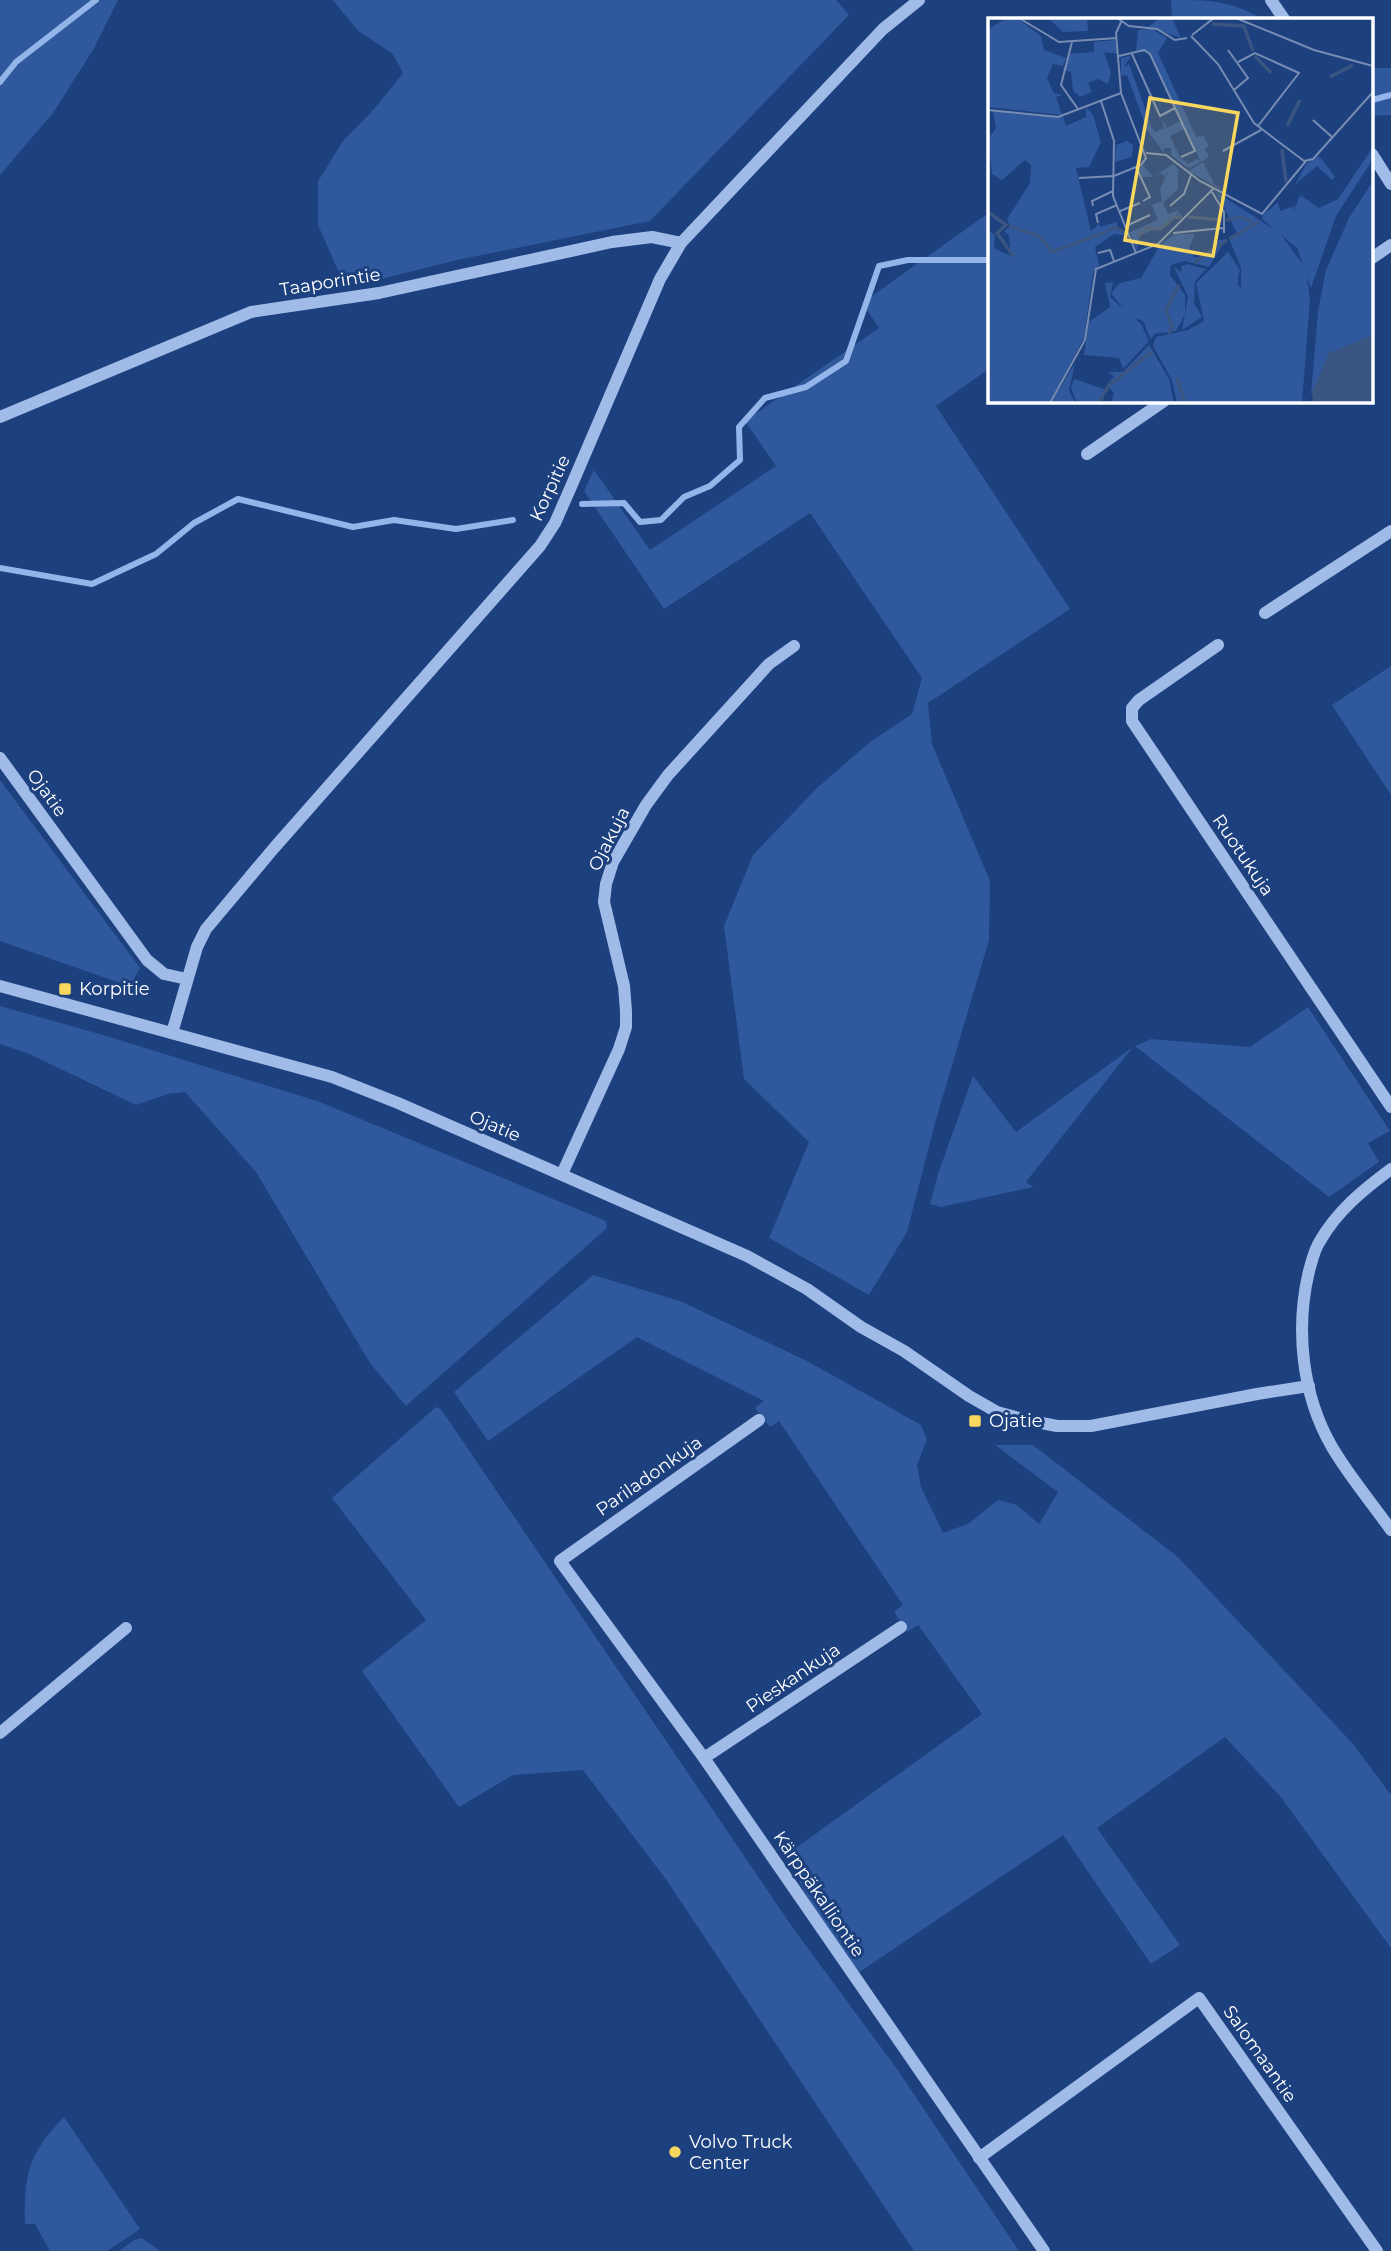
<svg xmlns="http://www.w3.org/2000/svg" width="1391" height="2251" viewBox="0 0 1391 2251" font-family="Montserrat,sans-serif">
  <style>
    .green { fill: #2f589d }
    .lines { fill: none; stroke-linecap: round; stroke-linejoin: round }
    .stream { stroke: #93b5ea; stroke-width: 6 }
    .minor { stroke: #a0bbe8; stroke-width: 12 }
    .poi-dot { fill: #f8d75e; stroke: #1d407e; stroke-width: 2.5 }
    .labels { text-anchor: middle; stroke-width: 6; stroke-linejoin: round; paint-order: stroke }
    .street-label { font-size: 18px; fill: #fff; stroke: #1d407e }
    .poi-label { font-size: 18px; fill: #fff; stroke: #1d407e; text-anchor: start }
    .inset-river { fill: none; stroke: #3b5583; stroke-width: 3.5 }
    .inset-road { fill: none; stroke: #778cb2; stroke-width: 2 }
    .view { fill: #f8d75e; fill-opacity: 0.15; stroke: #f8d75e; stroke-width: 3.5 }
    .inset-edge { fill: none; stroke: #fff; stroke-width: 3.5 }
  </style>
  <rect width="100%" height="100%" fill="#1d407e"/>
  <g class="green">
    <polygon points="0,0 118,0 93,50 53,113 0,175"/>
    <polygon points="333,0 836,0 849,15 650,221 457,260 374,281 340,275 318,225 318,181 343,141 374,109 403,73 392,53 358,31"/>
    <path d="M 1171,0 C 1210,0 1229,0 1263,19 L 1172,19 Z"/>
    <polygon points="1372,68 1391,68 1391,115 1372,116"/>
    <polygon points="990,212 990,368 936,406 1070,609 928,703 932,744 990,881 989,940 935,1123 907,1232 869,1295 769,1238 809,1142 744,1079 724,926 753,855 817,788 870,742 912,714 922,678 810,513 664,609 584,491 594,470 650,550 776,466 745,421 879,328 862,303"/>
    <polygon points="1391,666 1391,795 1332,705"/>
    <polygon points="0,780 140,968 131,984 120,983 0,941"/>
    <polygon points="0,1006 103,1035 320,1102 606,1221 607,1228 406,1406 370,1363 256,1172 185,1092 168,1094 136,1105 27,1053 0,1044"/>
    <polygon points="1308,1007 1390,1131 1368,1143 1379,1162 1329,1197 1135,1046 1151,1039 1250,1047"/>
    <polygon points="1133,1047 1026,1182 1033,1187 941,1207 930,1204 938,1174 973,1076 1016,1132"/>
    <polygon points="593,1275 680,1301 809,1362 921,1425 927,1439 917,1465 921,1487 943,1533 968,1524 998,1500 1017,1505 1039,1524 1058,1492 995,1445 1033,1445 1178,1557 1354,1745 1391,1795 1391,1948 1280,1796 1225,1737 1097,1828 1180,1945 1151,1964 1063,1835 858,1973 807,1896 786,1855 982,1714 918,1625 907,1632 894,1612 903,1605 779,1421 770,1427 755,1408 764,1401 637,1337 488,1441 454,1392"/>
    <polygon points="436,1407 441,1409 793,1928 897,2069 1019,2251 914,2251 665,1878 583,1770 513,1775 459,1807 362,1671 426,1620 332,1498"/>
    <path d="M 64,2117 L 140,2229 L 107,2251 L 50,2251 L 35,2224 L 25,2224 C 24,2174 28,2154 64,2117 Z"/>
    <polygon points="142,2238 160,2251 119,2251 134,2240"/>
  </g>
  <g class="lines">
    <g class="stream">
      <polyline points="0,82 16,62 96,0"/>
      <polyline points="1372,100 1391,95"/>
      <polyline points="582,504 624,503 640,522 661,520 684,497 710,486 740,460 739,427 765,398 806,387 846,361 879,266 908,260 990,260"/>
      <polyline points="0,568 92,584 156,554 194,523 238,499 353,527 394,520 456,529 513,520"/>
    </g>
    <g class="minor">
      <polyline points="1271,0 1284,19"/>
      <polyline points="1372,154 1391,184"/>
      <polyline points="1372,258 1391,245"/>
      <polyline points="0,417 251,312 379,293 612,242 652,237 681,243"/>
      <polyline points="1087,454 1164,401"/>
      <polyline points="1265,613 1391,531"/>
      <polyline points="1218,645 1139,700 1132,708 1132,721 1391,1107"/>
      <polyline points="0,758 147,960 164,974 187,979"/>
      <polyline points="0,986 332,1077 398,1103 747,1256 807,1289 861,1327 904,1351 969,1396 997,1412 1026,1420 1057,1426 1091,1426 1257,1394 1309,1386"/>
      <polyline points="172,1033 197,947 206,929 274,848 540,546 555,523 570,489 660,279 681,243 883,29 919,0"/>
      <path d="M 1391,1169 C 1364,1189 1337,1211 1320,1241 C 1314,1250 1312,1261 1309,1271 C 1295,1329 1302,1395 1332,1447 C 1349,1476 1372,1503 1391,1530"/>
      <polyline points="562,1174 619,1049 626,1027 626,1011 624,986 604,902 606,884 613,862 646,805 668,775 769,664 794,646"/>
      <polyline points="759,1420 560,1561 704,1758 1044,2251"/>
      <polyline points="0,1733 126,1628"/>
      <polyline points="704,1758 901,1627"/>
      <polyline points="979,2158 1199,1998 1377,2251"/>
    </g>
  </g>
  <g class="poi-dot">
    <rect x="58" y="982" width="14" height="14" rx="3.5"/>
    <rect x="968" y="1414" width="14" height="14" rx="3.5"/>
    <circle cx="675" cy="2152" r="7"/>
  </g>
  <g class="labels">
    <g class="street-label">
      <text transform="translate(330 282) rotate(-9)" y="6">Taaporintie</text>
      <text transform="translate(550 488) rotate(-65)" y="6">Korpitie</text>
      <text transform="translate(47 793) rotate(54)" y="6">Ojatie</text>
      <text transform="translate(609 839) rotate(-63)" y="6">Ojakuja</text>
      <text transform="translate(1243 855) rotate(56)" y="6">Ruotukuja</text>
      <text transform="translate(495 1126) rotate(23)" y="6">Ojatie</text>
      <text transform="translate(649 1476) rotate(-35)" y="6">Pariladonkuja</text>
      <text transform="translate(793 1678) rotate(-34)" y="6">Pieskankuja</text>
      <text transform="translate(819 1894) rotate(56)" y="6">Kärppäkalliontie</text>
      <text transform="translate(1260 2054) rotate(55)" y="6">Salomaantie</text>
    </g>
    <g class="poi-label">
      <text x="79" y="995">Korpitie</text>
      <text x="989" y="1427">Ojatie</text>
      <text x="689" y="2148">Volvo Truck<tspan x="689" dy="21">Center</tspan></text>
    </g>
  </g>
  <g transform="translate(988 18)">
    <rect width="385" height="385" fill="#1d407e"/>
    <path d="M 19,0 L 29,0 L 53,18 L 56,32 L 78,40 L 75,48 L 65,46 L 59,60 L 66,75 L 75,77 L 68,79 L 74,97 L 1,89 L 0,11 ZM 60,0 L 120,0 L 120,2 L 99,1 L 100,13 L 75,14 ZM 172,0 L 184,0 L 193,20 L 160,9 ZM 164,11 L 179,20 L 170,35 L 208,119 L 216,118 L 221,128 L 217,131 L 221,139 L 213,144 L 162,34 L 148,34 L 150,12 ZM 127,22 L 130,36 L 116,34 L 123,54 L 120,66 L 110,61 L 100,65 L 104,74 L 92,79 L 85,73 L 83,54 L 75,52 L 81,36 L 106,34 L 106,24 ZM 143,38 L 136,49 L 141,46 L 164,110 L 167,114 L 176,110 L 174,101 L 179,110 L 193,103 L 196,111 L 182,118 L 192,139 L 200,146 L 210,141 L 212,144 L 202,150 L 197,148 L 183,137 L 183,130 L 176,130 L 176,135 L 159,112 L 139,57 L 133,58 L 133,40 ZM 98,89 L 105,97 L 113,124 L 101,149 L 88,150 L 103,213 L 111,206 L 112,209 L 129,204 L 130,213 L 142,218 L 126,216 L 107,229 L 111,247 L 105,255 L 96,320 L 61,385 L 0,385 L 0,212 L 7,217 L 6,230 L 23,238 L 21,217 L 16,213 L 22,209 L 19,201 L 42,165 L 43,147 L 37,142 L 14,162 L 4,156 L 0,121 L 8,110 L 5,93 L 75,98 L 78,108 L 98,99 ZM 139,123 L 145,127 L 144,139 L 127,144 L 128,127 ZM 385,129 L 385,141 L 348,198 L 323,270 L 309,230 L 274,201 L 275,197 L 290,184 L 292,193 L 306,188 L 305,194 L 312,177 L 331,190 L 350,181 ZM 331,138 L 347,159 L 344,162 L 329,148 L 307,167 L 319,145 ZM 215,144 L 226,166 L 240,176 L 201,153 ZM 185,146 L 190,151 L 190,171 L 175,185 L 180,196 L 190,192 L 194,200 L 190,196 L 174,209 L 152,217 L 149,233 L 142,214 L 170,202 L 164,187 L 174,183 L 172,171 L 180,154 L 176,159 L 173,155 L 165,159 L 154,159 L 150,151 L 155,147 L 165,159 ZM 385,163 L 385,318 L 323,376 L 330,293 L 338,252 L 361,200 ZM 228,174 L 292,215 L 318,251 L 322,281 L 314,385 L 189,385 L 184,362 L 165,328 L 168,319 L 200,312 L 216,303 L 208,265 L 240,234 L 252,252 L 250,259 L 251,264 L 249,266 L 253,270 L 253,249 L 241,221 L 249,215 ZM 187,216 L 207,216 L 201,229 L 207,240 L 218,236 L 231,222 L 237,222 L 221,249 L 197,243 L 183,247 L 182,257 L 197,277 L 197,296 L 188,313 L 166,316 L 163,322 L 155,303 L 142,299 L 123,275 L 132,265 L 153,260 L 172,227 ZM 199,246 L 218,251 L 207,263 L 206,285 L 214,299 L 194,312 L 200,279 L 186,249 L 194,254 L 193,248 ZM 125,264 L 122,279 L 153,306 L 161,323 L 135,351 L 131,340 L 96,337 L 101,304 L 122,289 L 117,265 ZM 161,327 L 181,361 L 186,385 L 123,385 L 126,375 L 119,367 L 126,358 L 120,354 L 135,354 ZM 87,345 L 81,372 L 87,385 L 63,385 ZM 86,361 L 116,371 L 116,380 L 112,385 L 89,385 L 83,370 Z" fill="#2f589d"/>
    <path d="M 385,317 L 385,385 L 325,385 L 324,374 L 341,335 Z" fill="#3b5583"/>
    <path class="inset-river" d="M 224,6 L 256,8 L 265,33M 267,38 L 283,55M 342,59 L 365,47M 299,108 L 312,82M 294,131 L 298,164M 0,194 L 18,207 L 9,215 L 26,239M 200,199 L 234,202M 238,202 L 253,199 L 264,204M 21,208 L 51,218 L 64,234 L 118,214M 119,213 L 127,209 L 139,216M 150,218 L 159,210 L 173,211 L 186,199 L 194,199M 241,221 L 271,204M 206,245 L 239,222M 181,316 L 184,308 L 178,292 L 191,267M 189,360 L 197,385M 110,385 L 121,367 L 165,333"/>
    <path class="inset-road" d="M 31,0 L 71,24 L 129,20M 129,0 L 141,8 L 169,11 L 187,22 L 199,20M 248,0 L 326,32 L 385,48M 204,17 L 226,0M 203,18 L 230,46 L 266,105 L 316,143 L 325,141 L 385,74M 84,24 L 73,67 L 90,91M 240,32 L 260,60 L 246,72M 144,36 L 172,98 L 187,90M 131,38 L 156,32 L 162,36 L 207,133 L 193,139M 250,44 L 267,35 L 311,55 L 270,108M 113,83 L 126,123 L 125,178 L 148,235M 0,92 L 70,99 L 133,75M 325,102 L 344,119M 235,133 L 273,112M 158,135 L 178,137 L 212,163 L 274,196 L 318,143M 148,149 L 162,179 L 155,183M 91,160 L 126,158 L 153,147 L 158,140 L 133,75 L 128,15 L 133,4M 224,174 L 236,194 L 236,215M 105,188 L 104,183 L 125,173M 182,188 L 196,176 L 203,157M 132,193 L 152,185M 110,205 L 108,196 L 129,187M 138,208 L 162,197M 185,215 L 235,210M 110,235 L 122,232 L 126,243M 62,385 L 97,322 L 108,251 L 170,226 L 226,170"/>
    <path class="view" d="M 162,80 L 250,95 L 225,238 L 137,222 Z"/>
    <rect width="385" height="385" class="inset-edge"/>
  </g>
</svg>
